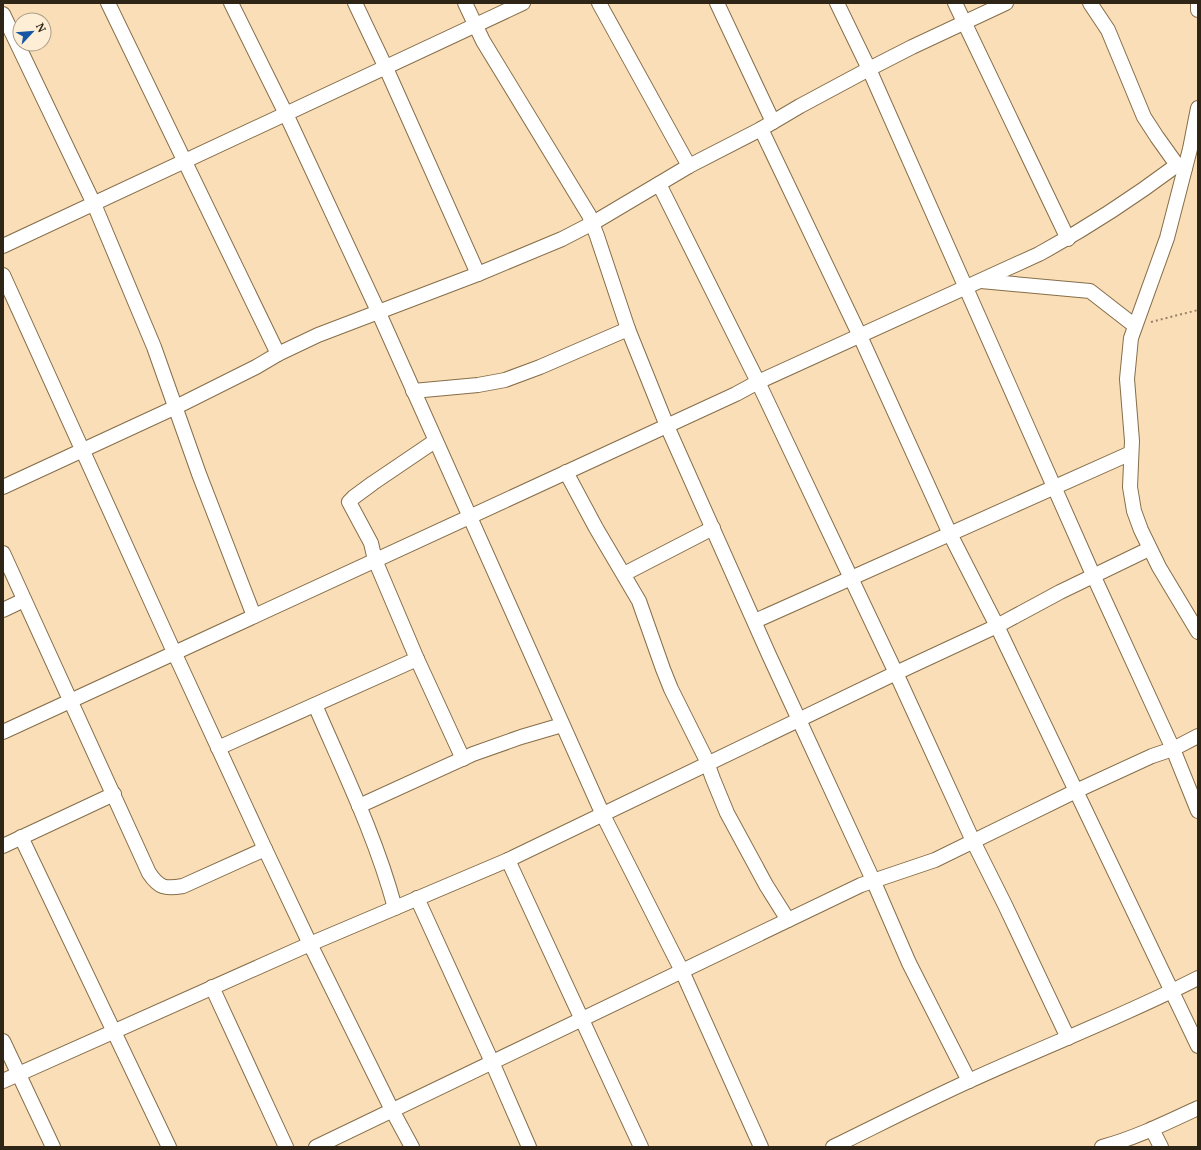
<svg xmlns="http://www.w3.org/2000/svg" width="1201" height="1150" viewBox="0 0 1201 1150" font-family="'Noto Serif',serif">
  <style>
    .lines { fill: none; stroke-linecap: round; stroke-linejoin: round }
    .minor-casing { stroke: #866e49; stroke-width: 16 }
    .path { stroke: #978368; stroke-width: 2; stroke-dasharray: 2 3; stroke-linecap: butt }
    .minor { stroke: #fff; stroke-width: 14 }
  </style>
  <rect width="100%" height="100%" fill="#fadeb7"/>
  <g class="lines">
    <g class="minor-casing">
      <g id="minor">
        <polyline points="108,3 278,354"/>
        <polyline points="231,3 286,114 378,311 603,815 682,971 761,1147"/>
        <polyline points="355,3 386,68 478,274"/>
        <polyline points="465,3 483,41 589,215 597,236 628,329 667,426 769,655 873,880 909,963 969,1081"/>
        <polyline points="599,3 689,166"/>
        <polyline points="717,3 773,122"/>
        <polyline points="837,3 869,69 1094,577 1173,749 1198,811"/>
        <polyline points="955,3 1068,239"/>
        <polyline points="1090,3 1108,30 1144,117 1157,137 1177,165 1185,168"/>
        <polyline points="1198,3 1198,10"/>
        <polyline points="3,14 94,204 154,347 199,474 254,616"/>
        <polyline points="1198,108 1190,149 1167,238 1131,338 1127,379 1132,441 1130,487 1134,511 1141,530 1159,567 1198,632"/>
        <polyline points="761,129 860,336 950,534 997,626 1076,791 1198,1046"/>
        <polyline points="659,184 758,382 896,673 973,841 1005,905 1068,1038"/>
        <polyline points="3,246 523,3"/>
        <polyline points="3,275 174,652 265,849 310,944 392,1110 412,1147"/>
        <polyline points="981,281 1090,291 1135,326"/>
        <polyline points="413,391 478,385 505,380 540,367 628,329"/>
        <polyline points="435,441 373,483 354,497 349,502 371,543 375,560 417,659 463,759"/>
        <polyline points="566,472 596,528 639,601 663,669 671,689 705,757 713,779 727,813 766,885 788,920"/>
        <polyline points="3,487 176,407 256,367 278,354 318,335 478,274 562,239 593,223 689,166 761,129 800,106 869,69 912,47 1006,3"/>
        <path d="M 3,553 L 149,873 C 159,888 165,889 183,886 L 265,849"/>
        <polyline points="624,574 713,528"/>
        <polyline points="3,610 24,600"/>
        <polyline points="755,621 1131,453"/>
        <path d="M 315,705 C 344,772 376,837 395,908"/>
        <path d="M 3,732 L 736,394 L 758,382 L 1039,254 C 1087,228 1133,198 1177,165"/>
        <polyline points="218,748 417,659"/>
        <polyline points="359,806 473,754 521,737 562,725"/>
        <polyline points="21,837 169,1147"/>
        <polyline points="3,846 114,794"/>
        <polyline points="508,860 641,1147"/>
        <polyline points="417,898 492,1062 529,1147"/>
        <polyline points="212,987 286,1147"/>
        <polyline points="3,1041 53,1147"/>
        <polyline points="3,1081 310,944 508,860 896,673 997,626 1060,592 1149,549"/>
        <polyline points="1152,1129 1161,1147"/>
        <polyline points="316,1147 861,885 935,860 1076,791 1152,756 1173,749 1198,736"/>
        <path d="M 833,1147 C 878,1125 923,1102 969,1081 C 1045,1046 1124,1016 1198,978"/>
        <path d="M 1102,1147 C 1135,1138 1166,1123 1198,1108"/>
      </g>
    </g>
    <polyline class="path" points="1151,322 1198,310"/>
    <use href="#minor" class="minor"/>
  </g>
  <rect width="1201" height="1150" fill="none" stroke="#2f2516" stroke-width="8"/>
  <g transform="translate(32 32) rotate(64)"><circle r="19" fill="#feeed6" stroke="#ab9e89"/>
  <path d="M0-3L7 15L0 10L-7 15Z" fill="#1654a4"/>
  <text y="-6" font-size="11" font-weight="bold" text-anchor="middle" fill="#2f2516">N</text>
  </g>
</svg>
